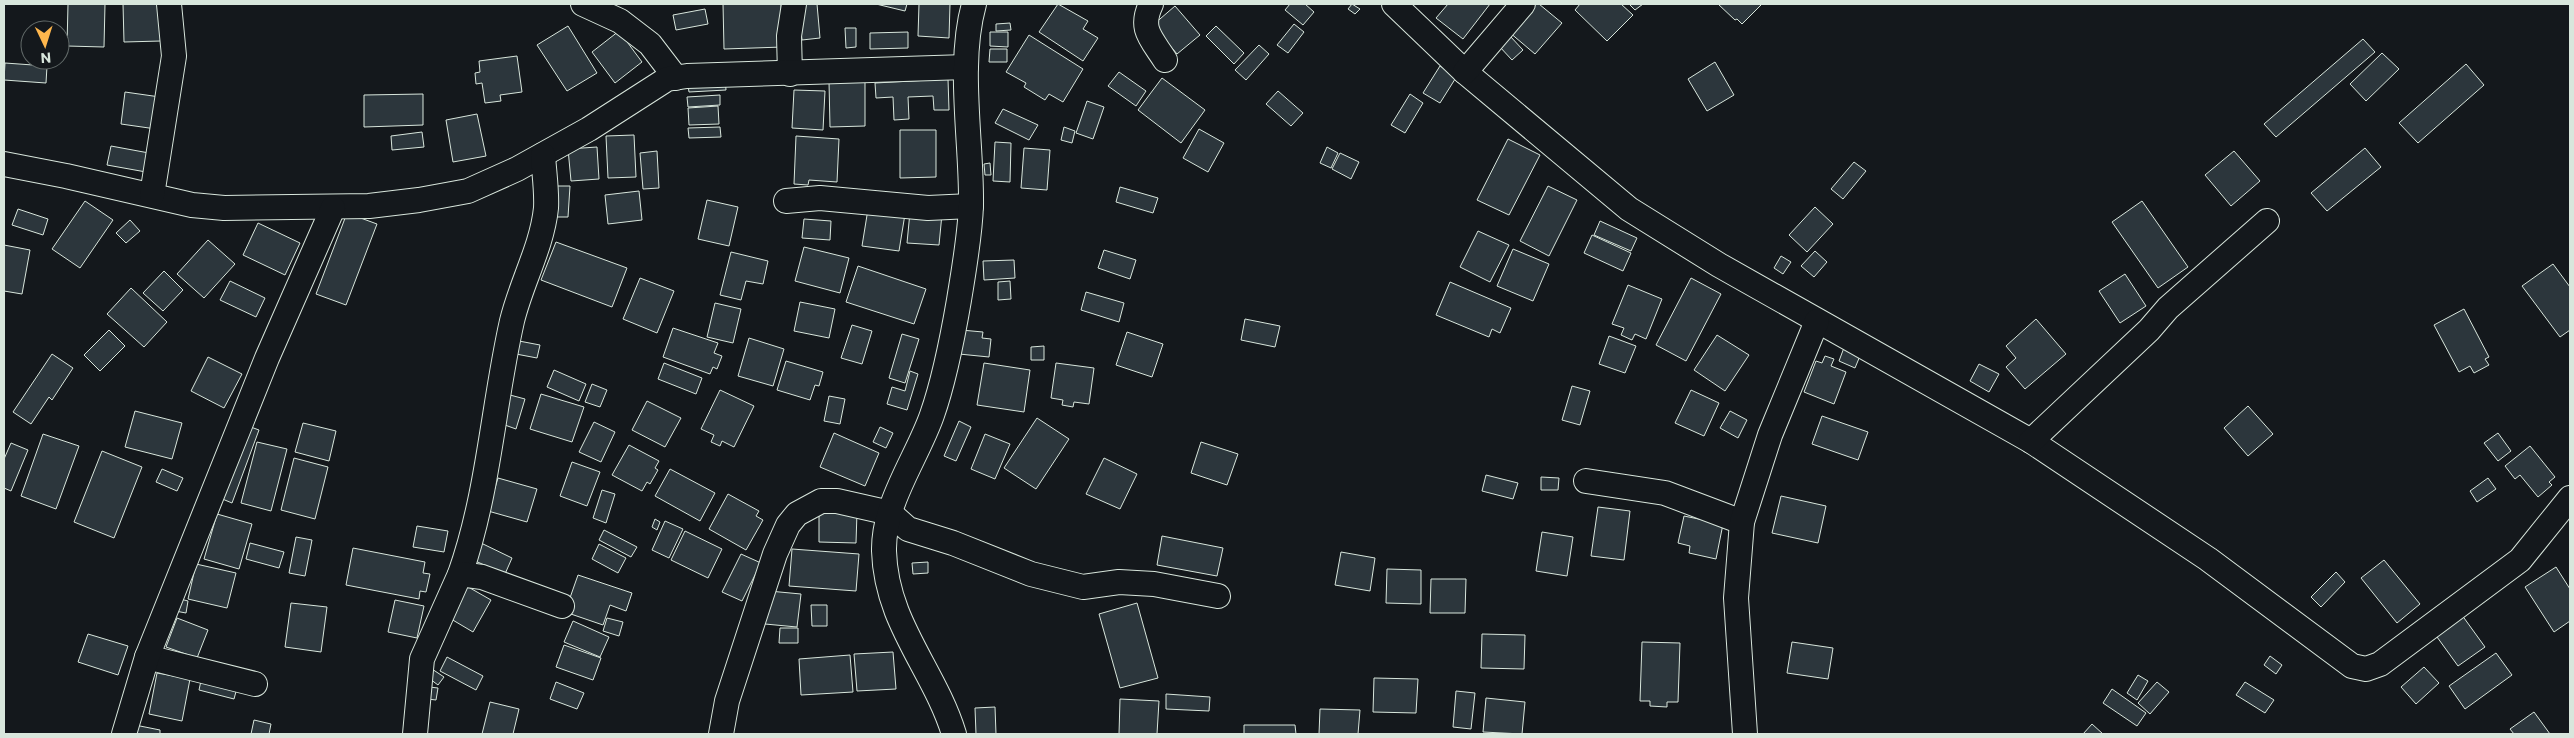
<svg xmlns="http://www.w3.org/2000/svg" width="2574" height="738" viewBox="0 0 2574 738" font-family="Commissioner,sans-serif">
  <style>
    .building { fill: #2c363c; stroke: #d8e6dc }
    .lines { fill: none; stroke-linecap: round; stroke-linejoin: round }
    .minor-casing { stroke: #d8e6dc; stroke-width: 26 }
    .minor { stroke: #14181c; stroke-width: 24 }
  </style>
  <rect width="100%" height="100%" fill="#14181c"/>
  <g class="building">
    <polygon points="68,4 105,4 104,47 67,46"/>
    <polygon points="123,4 160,4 161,41 124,42"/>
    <polygon points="723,4 781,4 783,47 724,49"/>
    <polygon points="798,4 817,4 820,38 802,40"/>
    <polygon points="876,4 907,4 905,11"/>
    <polygon points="919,4 950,4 949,38 918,36"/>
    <polygon points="1058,4 1088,21 1083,29 1098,38 1083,61 1039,32"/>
    <polygon points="1290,4 1305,4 1314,12 1303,25 1285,10"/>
    <polygon points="1352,4 1360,9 1355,14 1348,9"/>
    <polygon points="1448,4 1490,4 1463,39 1436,18"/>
    <polygon points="1532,4 1539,4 1562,23 1535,54 1509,32"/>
    <polygon points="1580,4 1621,4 1633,15 1607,41 1575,10"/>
    <polygon points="1629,4 1643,4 1635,10"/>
    <polygon points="1718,4 1762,4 1742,24 1737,19 1735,20"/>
    <polygon points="1175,6 1200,35 1177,54 1153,25"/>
    <polygon points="705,9 708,24 676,30 673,15"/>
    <polygon points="1010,23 1011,30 996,31 996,24"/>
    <polygon points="1294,24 1304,32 1288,53 1277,45"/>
    <polygon points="568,26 597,73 567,91 537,45"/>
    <polygon points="1216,26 1244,53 1234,64 1206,36"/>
    <polygon points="845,28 856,28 856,47 846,48"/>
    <polygon points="619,31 642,62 615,83 592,52"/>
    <polygon points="908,32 908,48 870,49 870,33"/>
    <polygon points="990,32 1008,32 1008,47 990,46"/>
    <polygon points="1029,35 1083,69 1063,102 1049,94 1045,100 1024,87 1026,83 1006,72"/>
    <polygon points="1510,36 1523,50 1512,60 1499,46"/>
    <polygon points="2363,39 2375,52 2276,137 2264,124"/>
    <polygon points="1259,45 1269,54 1246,80 1235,70"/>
    <polygon points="990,49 1007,49 1007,62 989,62"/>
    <polygon points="2382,53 2399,69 2366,101 2350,84"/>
    <polygon points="517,56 522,92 500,95 501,101 485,103 482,83 476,84 475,73 480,72 479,61"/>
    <polygon points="1715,62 1734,95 1707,111 1688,79"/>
    <polygon points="5,63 47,66 46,83 4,80"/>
    <polygon points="2466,64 2484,85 2418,143 2399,123"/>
    <polygon points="1440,66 1457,76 1440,103 1423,93"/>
    <polygon points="1119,72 1146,91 1136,106 1108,86"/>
    <polygon points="725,76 726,90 689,92 687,79"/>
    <polygon points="1162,78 1205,110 1181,143 1138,110"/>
    <polygon points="948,79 949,110 934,110 933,96 908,97 909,119 894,120 893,97 876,98 875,83"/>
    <polygon points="829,82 865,82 865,126 830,127"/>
    <polygon points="794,90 825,91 823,130 792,128"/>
    <polygon points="1278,91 1303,113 1291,126 1266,104"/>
    <polygon points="125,92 160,97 156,129 121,124"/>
    <polygon points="423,94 423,125 364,127 364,95"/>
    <polygon points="1410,94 1423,103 1405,133 1391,125"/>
    <polygon points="720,95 720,105 688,107 687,97"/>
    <polygon points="1087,101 1104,107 1093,139 1076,133"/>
    <polygon points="718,106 719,124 689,125 688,108"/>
    <polygon points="1003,109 1038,125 1029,140 995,123"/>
    <polygon points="477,114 486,156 453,162 446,120"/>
    <polygon points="720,127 721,137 689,138 688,128"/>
    <polygon points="1064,127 1075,131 1072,143 1061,140"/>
    <polygon points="1199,129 1224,143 1208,172 1183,158"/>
    <polygon points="900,130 936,130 936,177 900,178"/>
    <polygon points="422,132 424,147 392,150 391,136"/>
    <polygon points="634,135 636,177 608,178 606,136"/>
    <polygon points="796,136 839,139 837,182 809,180 808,185 794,184"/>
    <polygon points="1508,139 1540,155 1509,215 1477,200"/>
    <polygon points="995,142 1011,143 1010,182 993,181"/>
    <polygon points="111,146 149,153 146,172 107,165"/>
    <polygon points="597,147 599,179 571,181 568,149"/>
    <polygon points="1327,147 1338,153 1331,168 1320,163"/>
    <polygon points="1024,148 1050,150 1047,190 1021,188"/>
    <polygon points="2365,148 2381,167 2327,211 2311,193"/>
    <polygon points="657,151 659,188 643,189 640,153"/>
    <polygon points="2234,151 2260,181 2231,206 2205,175"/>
    <polygon points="1340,153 1359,162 1351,179 1332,169"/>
    <polygon points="1854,162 1866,171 1843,199 1831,189"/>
    <polygon points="990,163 991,175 985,175 984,164"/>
    <polygon points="555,186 570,186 568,217 554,217"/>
    <polygon points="1548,186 1577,200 1549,256 1520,241"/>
    <polygon points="1120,187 1158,198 1153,213 1116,202"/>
    <polygon points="639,191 642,220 608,224 605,195"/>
    <polygon points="707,200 738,207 729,246 698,239"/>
    <polygon points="85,201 113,220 80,268 52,249"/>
    <polygon points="2142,201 2188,267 2158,288 2112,222"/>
    <polygon points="1815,207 1833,224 1807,252 1789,235"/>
    <polygon points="18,209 48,219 43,235 12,225"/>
    <polygon points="868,209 905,214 899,251 862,246"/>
    <polygon points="910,212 942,214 939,245 907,243"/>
    <polygon points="347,213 377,224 346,305 316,294"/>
    <polygon points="804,219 831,221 830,240 802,238"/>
    <polygon points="130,220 140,231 126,243 116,233"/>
    <polygon points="1600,221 1637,238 1631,251 1594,235"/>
    <polygon points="258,223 300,243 285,275 243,255"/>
    <polygon points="1478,231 1509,245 1490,282 1460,267"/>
    <polygon points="1592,235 1631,253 1623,271 1584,253"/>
    <polygon points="208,240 235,264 204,298 177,274"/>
    <polygon points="556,242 627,268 612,307 541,280"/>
    <polygon points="4,245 30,250 22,294 4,291"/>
    <polygon points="804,247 849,258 840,293 795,281"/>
    <polygon points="1513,249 1549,264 1533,301 1497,286"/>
    <polygon points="1104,250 1136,260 1130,279 1098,268"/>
    <polygon points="1815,251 1827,262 1814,277 1801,266"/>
    <polygon points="731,252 768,261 763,284 746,281 741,300 720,295"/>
    <polygon points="1781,256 1791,262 1783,274 1774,268"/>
    <polygon points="1014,260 1015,278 984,280 983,261"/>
    <polygon points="2553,264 2570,287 2570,330 2560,337 2522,286"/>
    <polygon points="858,266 926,289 914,324 846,302"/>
    <polygon points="164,271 183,290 163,311 143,293"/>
    <polygon points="2125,274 2146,306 2120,323 2099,291"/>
    <polygon points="640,278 674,291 657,333 623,319"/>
    <polygon points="1691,278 1721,294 1686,361 1656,345"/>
    <polygon points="230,281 265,298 256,317 220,300"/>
    <polygon points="1010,281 1011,299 998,300 998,282"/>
    <polygon points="1450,282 1511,308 1500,333 1492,329 1489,337 1436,315"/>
    <polygon points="1628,285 1662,299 1646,339 1635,334 1632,340 1621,335 1624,328 1612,324"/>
    <polygon points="131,288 167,322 144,347 107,314"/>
    <polygon points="1086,292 1124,303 1119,322 1081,310"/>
    <polygon points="800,302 835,309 829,338 794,331"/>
    <polygon points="715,303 741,309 733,343 707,337"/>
    <polygon points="2464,309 2489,357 2485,359 2489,365 2474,373 2470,366 2459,372 2434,325"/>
    <polygon points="1245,319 1280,326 1275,347 1241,340"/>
    <polygon points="2036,319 2066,354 2025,389 2006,367 2016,358 2006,346"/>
    <polygon points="852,325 872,331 862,364 841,358"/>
    <polygon points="673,328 718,343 714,353 722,356 717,369 713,367 710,374 663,357"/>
    <polygon points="109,330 125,346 100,371 84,355"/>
    <polygon points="961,330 983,332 982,338 991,339 989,357 959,354"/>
    <polygon points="1127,332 1163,344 1152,377 1116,365"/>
    <polygon points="902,334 919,339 905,383 889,378"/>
    <polygon points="1717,335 1749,355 1725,391 1694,370"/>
    <polygon points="1609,336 1636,346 1625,373 1599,364"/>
    <polygon points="749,338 784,349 773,386 738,376"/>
    <polygon points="519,341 540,345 537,358 516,354"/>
    <polygon points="1845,345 1862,351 1855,368 1839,361"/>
    <polygon points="1044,346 1044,360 1031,360 1031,347"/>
    <polygon points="52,354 73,368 52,400 49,397 31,424 13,412"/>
    <polygon points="1825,356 1834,359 1831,366 1846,372 1834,404 1804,392 1816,361 1822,363"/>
    <polygon points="208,357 242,374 224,408 191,391"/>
    <polygon points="786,361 823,372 819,386 815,385 810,400 777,390"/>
    <polygon points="664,363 702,378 696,394 658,379"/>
    <polygon points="984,363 1030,370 1024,412 977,405"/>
    <polygon points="1056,363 1094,368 1089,404 1074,402 1073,407 1062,405 1063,400 1051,398"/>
    <polygon points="1979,364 1999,374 1989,392 1970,381"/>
    <polygon points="554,370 586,384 579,401 547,387"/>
    <polygon points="910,371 918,374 907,410 887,404 892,387 905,391"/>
    <polygon points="592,384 607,390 600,407 585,402"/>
    <polygon points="1572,386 1590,391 1580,425 1562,420"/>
    <polygon points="720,390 754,406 734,447 722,441 720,446 711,442 714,435 701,429"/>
    <polygon points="1691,390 1719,403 1704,436 1675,423"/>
    <polygon points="541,394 584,407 572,442 530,429"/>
    <polygon points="510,395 525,399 516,429 502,424"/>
    <polygon points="829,396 845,399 840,424 824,421"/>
    <polygon points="647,401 681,418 665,447 632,430"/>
    <polygon points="2248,406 2273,434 2248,456 2224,428"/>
    <polygon points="135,411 182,423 172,459 125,447"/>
    <polygon points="1730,411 1747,420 1738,438 1720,428"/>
    <polygon points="1822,416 1868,432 1858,460 1812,444"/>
    <polygon points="1037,418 1069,439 1036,489 1004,468"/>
    <polygon points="959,421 971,427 956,461 944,456"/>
    <polygon points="594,422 615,432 601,462 579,452"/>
    <polygon points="303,423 336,431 329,461 295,452"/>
    <polygon points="248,426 259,430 232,503 220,498"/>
    <polygon points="880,427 893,433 886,448 873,442"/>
    <polygon points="834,433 879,453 865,486 820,467"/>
    <polygon points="2498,433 2511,451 2498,461 2484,443"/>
    <polygon points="43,434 79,446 56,509 21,496"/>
    <polygon points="985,434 1010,444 995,479 971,469"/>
    <polygon points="257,442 287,449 271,511 241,503"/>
    <polygon points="1201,442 1238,454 1227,485 1191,473"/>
    <polygon points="11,443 28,450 11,491 4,488 4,459"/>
    <polygon points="629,445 659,461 655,468 658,470 650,484 647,482 642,491 612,475"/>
    <polygon points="2530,446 2555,477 2549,482 2552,485 2538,497 2520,475 2515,479 2505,466"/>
    <polygon points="102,451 142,467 114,538 74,522"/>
    <polygon points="294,458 328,467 315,519 281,510"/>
    <polygon points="1104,458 1137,474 1120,509 1086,494"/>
    <polygon points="572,462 600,472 587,506 560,496"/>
    <polygon points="162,469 183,478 177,491 156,482"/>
    <polygon points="670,469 715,493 700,521 655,496"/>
    <polygon points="1486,475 1518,483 1513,499 1482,491"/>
    <polygon points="1541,477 1559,478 1558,490 1541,490"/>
    <polygon points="498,478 537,489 527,522 488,511"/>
    <polygon points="2488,478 2496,489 2477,502 2470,491"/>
    <polygon points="602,490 615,494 606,523 593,518"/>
    <polygon points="728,494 759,511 756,516 763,520 746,550 709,529"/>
    <polygon points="1781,496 1826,506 1818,543 1772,533"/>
    <polygon points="1598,507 1630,511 1624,560 1591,556"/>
    <polygon points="819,511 857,512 856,543 819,542"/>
    <polygon points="217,514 252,524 239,569 204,559"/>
    <polygon points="1684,516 1723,524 1716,559 1689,553 1690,546 1678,543"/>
    <polygon points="655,519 660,522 657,530 652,527"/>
    <polygon points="665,521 683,529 669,558 652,550"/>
    <polygon points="417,526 448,531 444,552 413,547"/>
    <polygon points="604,530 637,547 631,557 599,540"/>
    <polygon points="685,531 722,549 708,578 671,560"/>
    <polygon points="1542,532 1573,537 1567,576 1536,571"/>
    <polygon points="1162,536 1223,548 1217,576 1157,565"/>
    <polygon points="296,537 312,540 305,576 289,573"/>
    <polygon points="250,543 284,552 279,568 246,559"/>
    <polygon points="481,543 512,558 505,574 473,560"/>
    <polygon points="599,544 626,558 618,573 592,559"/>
    <polygon points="353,548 425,562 423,573 430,574 426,592 420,591 419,599 346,585"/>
    <polygon points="792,549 859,554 856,591 789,586"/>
    <polygon points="1341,552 1375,558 1370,591 1335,585"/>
    <polygon points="741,554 761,563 742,601 722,592"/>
    <polygon points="2384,560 2420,604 2397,623 2361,578"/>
    <polygon points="928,562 928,573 913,574 912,563"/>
    <polygon points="196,564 236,573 227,608 188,599"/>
    <polygon points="2556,567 2570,589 2570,621 2554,632 2525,587"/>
    <polygon points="1387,569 1421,570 1421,604 1386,603"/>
    <polygon points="2336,572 2345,582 2321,607 2311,597"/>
    <polygon points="578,575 632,593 626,611 610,605 603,625 565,612"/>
    <polygon points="1431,579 1466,579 1465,613 1430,613"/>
    <polygon points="463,584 491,600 473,632 446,616"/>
    <polygon points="769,591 801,594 797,627 765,624"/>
    <polygon points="173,597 188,601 186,613 170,610"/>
    <polygon points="395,600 424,606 417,638 388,632"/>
    <polygon points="291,603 327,607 321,652 285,647"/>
    <polygon points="1137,603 1158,678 1120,688 1099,614"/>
    <polygon points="811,605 827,605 827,626 812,626"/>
    <polygon points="2459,611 2485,647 2458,666 2432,630"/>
    <polygon points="177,618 208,630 197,658 166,647"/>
    <polygon points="607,618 623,622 619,636 603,631"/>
    <polygon points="573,621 609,637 600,657 564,642"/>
    <polygon points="780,628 798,628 798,643 779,643"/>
    <polygon points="88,634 128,646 118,675 78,662"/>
    <polygon points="1482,634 1525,635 1524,669 1481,668"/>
    <polygon points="1642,642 1680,643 1678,702 1667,702 1667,707 1650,706 1650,701 1640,701"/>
    <polygon points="1792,642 1833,648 1828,679 1787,673"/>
    <polygon points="564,645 601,658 593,680 556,667"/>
    <polygon points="893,652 896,689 857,691 854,654"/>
    <polygon points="2496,653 2512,675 2465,709 2449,686"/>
    <polygon points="850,655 853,692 801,695 799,659"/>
    <polygon points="2270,656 2282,665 2276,674 2264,665"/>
    <polygon points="447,657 483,676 476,690 440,671"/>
    <polygon points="2424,667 2439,683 2416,704 2401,687"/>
    <polygon points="432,669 444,677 438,685 426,676"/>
    <polygon points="157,673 190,679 182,721 149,714"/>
    <polygon points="2138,675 2148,681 2137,700 2127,693"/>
    <polygon points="202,676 238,684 234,699 199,690"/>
    <polygon points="1374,678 1418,679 1416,713 1373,712"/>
    <polygon points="556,682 584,693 577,709 550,699"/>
    <polygon points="2157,682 2169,692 2150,714 2138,703"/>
    <polygon points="2245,682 2274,700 2265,713 2236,695"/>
    <polygon points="421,686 438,688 436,700 419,698"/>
    <polygon points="2112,689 2146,713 2137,726 2103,703"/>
    <polygon points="1456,691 1475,693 1471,729 1453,727"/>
    <polygon points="1166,694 1210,697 1209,711 1166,709"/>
    <polygon points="1486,698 1525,702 1522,734 1483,732"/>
    <polygon points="1120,699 1159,701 1157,734 1119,734"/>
    <polygon points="490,702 519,709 513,734 482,734"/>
    <polygon points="995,707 996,734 976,734 975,708"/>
    <polygon points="1320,709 1360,710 1358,734 1319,734"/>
    <polygon points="2534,712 2550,734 2514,734 2510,729"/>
    <polygon points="254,720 271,724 269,734 251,734"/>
    <polygon points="2092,724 2103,734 2083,734"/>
    <polygon points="135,725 160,730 160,734 133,734"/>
    <polygon points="1244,725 1295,725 1296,734 1244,734"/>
  </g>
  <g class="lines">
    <g class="minor-casing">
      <g id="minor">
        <polyline points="583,4 620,21 650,44 676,78"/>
        <path d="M 1151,4 C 1139,29 1151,38 1165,60"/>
        <polyline points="1394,4 1465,72 1629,209 1719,265 2031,441 2208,559 2352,666 2366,669 2380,664 2520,560 2570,498"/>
        <polyline points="1465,72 1523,4"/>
        <polyline points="790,74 789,36 794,4"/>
        <polyline points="4,164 66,176 192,205 224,208 369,206 419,200 468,191 517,169 589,129 667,79 687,76 966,67"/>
        <polyline points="152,195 174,56 169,4"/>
        <polyline points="786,201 820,198 928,208 971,206"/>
        <polyline points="2031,441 2149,330 2168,308 2267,221"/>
        <polyline points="1586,481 1665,493 1742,522"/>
        <path d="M 460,574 C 489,492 493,405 512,321 C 521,283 542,247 546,208 C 547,191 544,172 543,155"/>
        <polyline points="147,657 255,684"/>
        <polyline points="124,734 147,657 267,358 333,208"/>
        <polyline points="415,734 422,659 460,574 482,577 562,606"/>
        <polyline points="721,734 727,701 775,554 788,525 797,514 821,501 837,501 890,513 908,529 953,543 1031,574 1083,587 1119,582 1154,584 1218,596"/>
        <path d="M 954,734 C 934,669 886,623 884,551 C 883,503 917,458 932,415 C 944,381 953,335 959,300 C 964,269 970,236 971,205 C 972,142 957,65 974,4"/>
        <polyline points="1745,734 1736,598 1742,522 1770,435 1817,321"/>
      </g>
    </g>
    <use href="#minor" class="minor"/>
  </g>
  <rect width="2574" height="738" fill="none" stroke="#d8e6dc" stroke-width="10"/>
  <g transform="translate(45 45) rotate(176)"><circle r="24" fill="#14181c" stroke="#626a69"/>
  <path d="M0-4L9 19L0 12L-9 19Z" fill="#ffb74d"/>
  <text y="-8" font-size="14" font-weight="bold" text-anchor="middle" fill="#d8e6dc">N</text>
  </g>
</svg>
